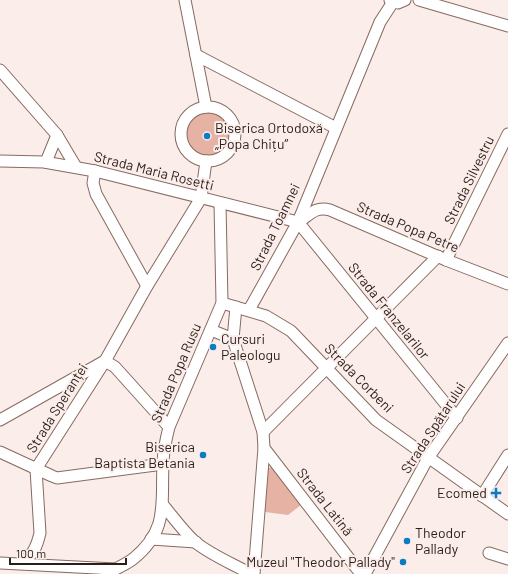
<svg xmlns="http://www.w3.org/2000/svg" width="508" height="574" viewBox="0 0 508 574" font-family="Barlow,sans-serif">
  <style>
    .grass { fill: #e5b2a4 }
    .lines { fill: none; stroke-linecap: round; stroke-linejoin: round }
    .minor-casing { stroke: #876a62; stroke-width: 13 }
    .minor { stroke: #fff; stroke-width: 11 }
    .poi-dot { fill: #097cc6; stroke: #fbede9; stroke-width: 1.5 }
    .labels { text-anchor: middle; stroke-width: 4; stroke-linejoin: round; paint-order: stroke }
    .poi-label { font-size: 14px; fill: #2a1e1b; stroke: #fbede9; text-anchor: start }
    .street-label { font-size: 14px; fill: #2a1e1b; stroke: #fbede9 }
  </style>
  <rect width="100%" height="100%" fill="#fbede9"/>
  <g class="grass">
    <circle cx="208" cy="134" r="24"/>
    <polygon points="272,467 301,505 288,515 265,512 263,509 268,468"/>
  </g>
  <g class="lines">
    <g class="minor-casing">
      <g id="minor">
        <polyline points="185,0 206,107"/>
        <polyline points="390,0 398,3 405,0"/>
        <polyline points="419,0 508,26"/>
        <polyline points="196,55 336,128"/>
        <polyline points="0,70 57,135 76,167"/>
        <circle cx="208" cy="134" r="27"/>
        <polyline points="0,161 44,162 95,171 298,222"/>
        <polyline points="46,162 57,135"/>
        <polyline points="95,171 93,183 96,194 147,286"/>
        <polyline points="298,222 457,418"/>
        <path d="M 299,222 C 310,214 316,206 330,210 L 446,260 L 508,284"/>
        <polyline points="446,260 508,134"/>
        <polyline points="222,303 266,316 291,331 376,420 508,514"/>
        <polyline points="236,307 233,339 263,432 264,448 254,574"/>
        <polyline points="249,310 298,222 380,22 393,2"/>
        <polyline points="211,330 233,339"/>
        <polyline points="105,361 115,367 169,427"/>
        <polyline points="0,420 103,362"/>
        <polyline points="263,432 438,256"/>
        <polyline points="264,448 361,574"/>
        <polyline points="0,452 52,476 57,478 163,464"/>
        <polyline points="482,496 508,455"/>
        <path d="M 163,505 C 173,517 183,531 195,542 C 211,555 233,564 251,574"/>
        <polyline points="151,539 196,542"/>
        <polyline points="489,553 508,559"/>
        <polyline points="0,563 115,569"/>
        <path d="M 21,563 C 33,556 37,546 40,533 L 36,469 L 105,361 L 147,286 L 201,198 L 206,161"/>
        <path d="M 106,574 C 115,569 125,565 133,559 C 169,530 161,504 163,464 C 163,451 166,439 169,427 L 222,303 L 220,203"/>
        <polyline points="365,574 428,458 508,343"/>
      </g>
    </g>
    <use href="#minor" class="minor"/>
  </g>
  <g class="poi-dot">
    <circle cx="207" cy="136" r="4"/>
    <circle cx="213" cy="347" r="4"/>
    <circle cx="203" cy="455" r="4"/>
    <path d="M494 487h4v4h4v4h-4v4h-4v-4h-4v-4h4z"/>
    <circle cx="407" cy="541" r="4"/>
    <circle cx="403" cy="562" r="4"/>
  </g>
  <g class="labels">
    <g class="poi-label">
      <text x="215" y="133">Biserica Ortodoxă<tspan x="215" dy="16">„Popa Chițu”</tspan></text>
      <text x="221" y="344">Cursuri<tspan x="221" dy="16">Paleologu</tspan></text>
      <text x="195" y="452" text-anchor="end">Biserica<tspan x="195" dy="16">Baptista Betania</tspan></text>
      <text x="487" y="498" text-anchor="end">Ecomed</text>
      <text x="415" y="538">Theodor<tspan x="415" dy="16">Pallady</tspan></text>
      <text x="395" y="567" text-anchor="end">Muzeul "Theodor Pallady"</text>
    </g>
    <g class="street-label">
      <text transform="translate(154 171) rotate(14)" y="5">Strada Maria Rosetti</text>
      <text transform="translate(469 180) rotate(-64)" y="5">Strada Silvestru</text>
      <text transform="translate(275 227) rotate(-64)" y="5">Strada Toamnei</text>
      <text transform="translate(408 227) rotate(23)" y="5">Strada Popa Petre</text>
      <text transform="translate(389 311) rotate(51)" y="5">Strada Franzelarilor</text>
      <text transform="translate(176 373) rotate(-67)" y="5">Strada Popa Rusu</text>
      <text transform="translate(359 378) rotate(45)" y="5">Strada Corbeni</text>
      <text transform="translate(57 408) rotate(-58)" y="5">Strada Speranței</text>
      <text transform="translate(433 428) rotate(-57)" y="5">Strada Spătarului</text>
      <text transform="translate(325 502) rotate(52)" y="5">Strada Latină</text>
    </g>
  </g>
  <path d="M10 558v6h116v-6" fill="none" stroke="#2a1e1b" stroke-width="2"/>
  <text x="16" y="558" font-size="12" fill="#2a1e1b" stroke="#fbede9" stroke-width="3" paint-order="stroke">100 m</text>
</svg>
